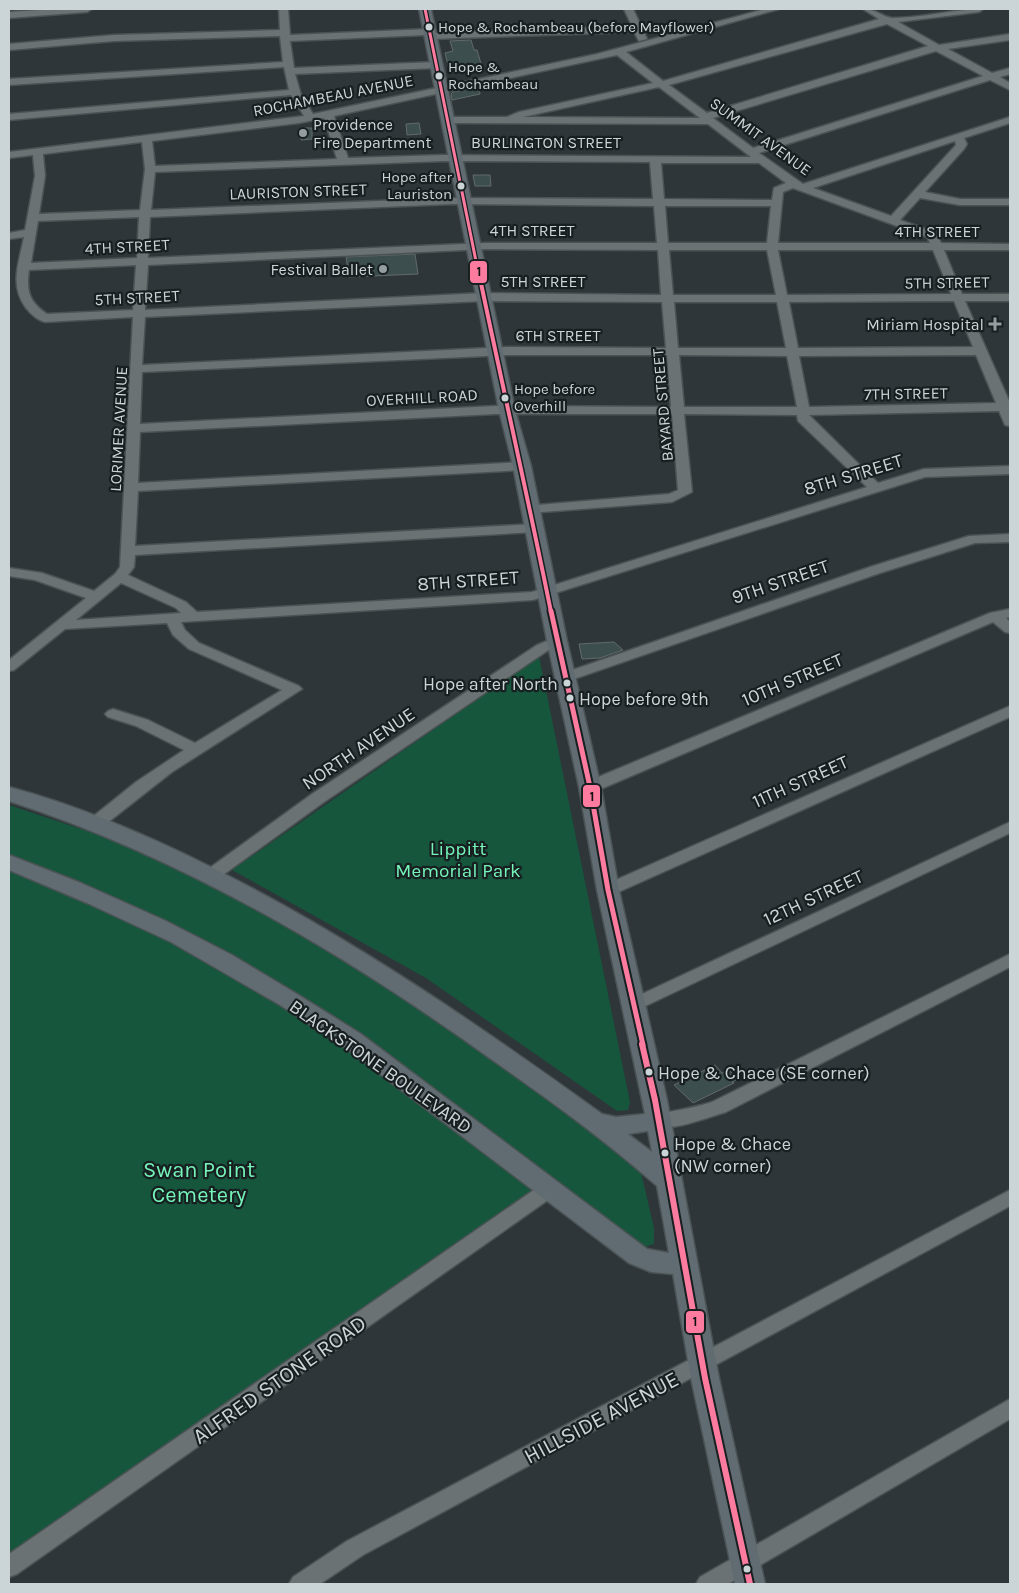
<svg xmlns="http://www.w3.org/2000/svg" width="1019" height="1593" viewBox="0 0 1019 1593" font-family="Karla,sans-serif">
  <style>
    .green { fill: #15563c }
    .building { fill: #3d4e4f; stroke: #626a6a }
    .lines { fill: none; stroke-linecap: round; stroke-linejoin: round }
    .minor-casing { stroke: #4a5254; stroke-width: 3 }
    .major-casing { stroke: #4a5254; stroke-width: 3 }
    .minor { fill: #6a7274; fill-rule: evenodd }
    .major { fill: #616c72; fill-rule: evenodd }
    .bus-1-far3-casing { stroke: #181f21; stroke-width: 5.5 }
    .bus-1-far2-casing { stroke: #181f21; stroke-width: 7 }
    .bus-1-far1-casing { stroke: #181f21; stroke-width: 9 }
    .bus-1-casing { stroke: #181f21; stroke-width: 10 }
    .bus-1-far3 { stroke: #fe7ba0; stroke-width: 3 }
    .bus-1-far2 { stroke: #fe7ba0; stroke-width: 4 }
    .bus-1-far1 { stroke: #fe7ba0; stroke-width: 5 }
    .bus-1 { stroke: #fe7ba0; stroke-width: 6 }
    .bus-dot { fill: #cbd5d7; stroke: #181f21; stroke-width: 2 }
    .poi-dot { fill: #949da0; stroke: #181f21; stroke-width: 2 }
    .labels { text-anchor: middle; stroke-width: 4.5; stroke-linejoin: round; paint-order: stroke }
    .far-bus-label { font-size: 15px; fill: #cbd5d7; stroke: #181f21; text-anchor: start }
    .far-street-label { font-size: 16px; fill: #cbd5d7; stroke: #181f21 }
    .far-poi-label { font-size: 16px; fill: #cbd5d7; stroke: #181f21; text-anchor: end }
    .bus-label { font-size: 18px; fill: #cbd5d7; stroke: #181f21; text-anchor: start }
    .street-label { font-size: 19px; fill: #cbd5d7; stroke: #181f21 }
    .park-label { font-size: 19px; fill: #74f4b9; stroke: #181f21 }
    .near-park-label { font-size: 22px; fill: #74f4b9; stroke: #181f21 }
    .near-street-label { font-size: 22px; fill: #cbd5d7; stroke: #181f21 }
    .line-badge { stroke: #181f21; stroke-width: 2 }
    .pale-badge-label { font-size: 14px; text-anchor: middle; font-weight: bold; fill: #111 }
  </style>
  <rect width="100%" height="100%" fill="#2e3639"/>
  <g class="green">
    <polygon points="539,656 630,1102 628,1110 617,1111 426,978 232,870"/>
    <polygon points="9,805 114,840 179,867 318,942 456,1028 639,1164 654,1228 654,1244 638,1249 404,1067 89,888 9,857"/>
    <polygon points="9,861 29,867 224,962 544,1187 9,1560"/>
  </g>
  <g class="building">
    <polygon points="471,40 474,50 477,50 482,67 474,67 475,72 450,73 445,53 453,51 450,41"/>
    <polygon points="479,87 480,94 452,100 451,94 453,92"/>
    <polygon points="419,123 421,134 407,135 406,124"/>
    <polygon points="301,128 312,128 312,139 301,140"/>
    <polygon points="473,175 490,175 491,186 475,186"/>
    <polygon points="415,254 418,274 349,277 346,257"/>
    <polygon points="614,642 623,650 600,658 582,659 579,644"/>
    <polygon points="715,1065 722,1073 729,1070 738,1079 732,1082 734,1083 693,1103 674,1085"/>
  </g>
  <g class="lines">
    <g class="minor-casing">
      <g id="minor">
        <polygon points="54,9 92,9 87,12 9,18 9,12"/>
        <path d="M 279,9 L 288,9 L 290,35 L 429,29 L 433,33 L 632,26 L 624,9 L 633,9 L 647,39 L 639,41 L 634,32 L 430,39 L 426,35 L 290,41 L 294,68 L 436,62 L 441,65 L 436,68 L 295,74 L 301,95 L 313,114 L 597,54 L 765,9 L 779,9 L 626,52 L 663,81 L 879,19 L 863,9 C 876,9 883,17 892,18 C 923,18 953,9 983,9 L 979,12 L 898,22 L 939,45 L 1010,34 L 1010,40 L 948,49 L 992,73 L 1010,68 L 1010,74 L 1000,77 L 1010,83 L 1010,90 L 990,80 L 759,153 L 803,184 L 1010,117 L 1010,123 L 964,138 L 967,144 L 964,149 L 925,192 L 960,199 L 1010,199 L 1010,205 L 960,205 L 920,198 L 900,220 L 936,233 L 941,243 L 1010,244 L 1010,250 L 944,250 L 962,294 L 1010,294 L 1010,301 L 965,301 L 1010,403 L 1010,426 L 1005,425 L 999,411 L 809,415 L 878,483 L 924,469 L 1010,466 L 1010,474 L 925,477 L 533,600 L 181,622 L 185,630 L 199,643 L 299,686 L 302,689 L 172,772 L 102,827 L 90,827 L 88,823 L 90,819 L 136,782 L 184,750 L 136,726 L 108,717 L 105,714 L 108,711 L 113,709 L 148,720 L 195,743 L 282,690 L 189,649 L 173,635 L 167,623 L 65,629 L 14,670 L 9,671 L 9,660 L 86,598 L 35,580 L 9,576 L 9,568 L 42,573 L 94,591 L 115,574 L 120,567 L 133,317 L 45,322 C 37,320 31,314 26,308 C 9,285 19,263 24,237 L 9,239 L 9,233 L 25,230 L 35,176 L 33,155 L 9,158 L 9,152 L 304,116 L 291,95 L 9,120 L 9,114 L 289,90 L 284,67 L 9,85 L 9,79 L 283,62 L 280,36 L 114,41 L 9,50 L 9,44 L 114,35 L 280,30 ZM 887,24 L 928,46 L 707,113 L 669,85 ZM 936,51 L 983,76 L 753,148 L 713,118 ZM 617,55 L 653,83 L 519,112 L 507,117 L 448,117 L 443,120 L 448,123 L 708,124 L 751,157 L 443,155 L 348,158 L 334,116 ZM 659,87 L 700,118 L 523,117 ZM 324,118 L 337,159 L 155,166 L 152,141 L 299,123 ZM 955,141 L 956,145 L 891,216 L 813,188 ZM 142,142 L 145,169 L 140,210 L 39,214 L 45,176 L 43,154 ZM 443,161 L 650,162 L 653,199 L 452,198 L 151,210 L 155,172 ZM 661,163 L 759,163 L 786,183 L 774,188 L 772,200 L 664,199 ZM 793,188 L 927,237 L 930,243 L 778,243 L 783,192 ZM 452,204 L 654,206 L 657,243 L 486,243 L 148,258 L 150,217 ZM 665,206 L 771,206 L 767,243 L 668,243 ZM 139,217 L 137,258 L 31,263 L 38,221 ZM 486,249 L 658,250 L 661,295 L 483,293 L 145,310 L 148,265 ZM 669,250 L 767,250 L 776,295 L 673,295 ZM 778,250 L 933,250 L 951,294 L 787,295 ZM 136,265 L 133,310 L 47,314 C 29,302 26,291 29,270 ZM 483,301 L 662,302 L 666,348 L 508,347 L 142,365 L 145,317 ZM 954,301 L 973,347 L 798,348 L 789,302 ZM 674,302 L 777,302 L 786,348 L 678,348 ZM 508,355 L 667,355 L 671,407 L 495,406 L 140,424 L 142,372 ZM 679,355 L 787,356 L 797,407 L 684,407 ZM 976,355 L 996,403 L 809,407 L 799,356 ZM 495,414 L 672,414 L 678,490 L 669,494 L 525,506 L 523,509 L 525,512 L 530,513 L 672,502 L 692,492 L 684,414 L 797,415 L 798,421 L 867,487 L 532,592 L 197,612 L 186,602 L 128,575 L 134,567 L 135,555 L 535,532 L 542,528 L 535,524 L 135,546 L 138,491 L 522,470 L 529,466 L 522,462 L 138,483 L 140,432 ZM 121,583 L 176,608 L 181,613 L 76,620 Z"/>
        <polygon points="1010,534 1010,542 975,543 880,573 571,680 566,682 558,677 561,674 870,567 969,536"/>
        <polygon points="1010,609 1010,617 1006,618 1010,622 1010,633 1005,632 993,622 596,791 590,792 582,787 584,783 990,613"/>
        <polygon points="557,637 562,638 564,641 547,651 324,802 216,880 204,880 202,876 204,872 312,794 537,645"/>
        <polygon points="1010,706 1010,717 614,894 602,894 599,890 602,886"/>
        <polygon points="1010,822 1010,833 639,1009 633,1011 627,1009 624,1005 627,1001"/>
        <path d="M 1010,954 L 1010,967 L 726,1112 C 706,1118 672,1132 652,1126 L 649,1121 L 652,1116 C 672,1110 692,1109 712,1102 Z"/>
        <polygon points="548,1183 555,1185 558,1190 555,1195 17,1574 9,1577 9,1554 541,1185"/>
        <polygon points="1010,1190 1010,1206 363,1555 320,1584 289,1584 293,1577 347,1541"/>
        <polygon points="1010,1399 1010,1419 728,1584 696,1584 700,1577"/>
      </g>
    </g>
    <g class="major-casing">
      <path id="major" d="M 419,9 L 431,9 L 515,410 L 531,466 L 567,641 L 601,787 L 619,890 L 667,1100 L 719,1378 L 765,1584 L 735,1584 L 691,1378 L 673,1274 L 651,1272 L 629,1263 L 343,1046 L 280,1005 L 171,942 L 87,903 L 9,870 L 9,855 L 81,883 L 166,921 L 232,955 L 297,994 L 361,1034 L 647,1249 L 669,1253 L 657,1186 C 605,1140 548,1099 491,1059 C 342,952 183,858 9,801 L 9,787 C 80,806 147,835 213,868 C 351,937 477,1024 602,1114 L 616,1117 L 645,1114 L 597,890 L 579,787 L 547,641 L 513,466 L 499,410 ZM 648,1131 L 652,1152 L 628,1134 Z"/>
    </g>
    <use href="#minor" class="minor"/>
    <use href="#major" class="major"/>
    <g class="bus-1-far3-casing">
      <polyline id="bus-1-far3" points="425,9 478,271"/>
    </g>
    <g class="bus-1-far2-casing">
      <path id="bus-1-far2" d="M 478,269 C 502,384 528,498 551,612"/>
    </g>
    <g class="bus-1-far1-casing">
      <polyline id="bus-1-far1" points="551,611 590,787 608,890 643,1045"/>
    </g>
    <g class="bus-1-casing">
      <polyline id="bus-1" points="642,1044 655,1100 705,1378 750,1584"/>
    </g>
    <use href="#bus-1-far3" class="bus-1-far3"/>
    <use href="#bus-1-far2" class="bus-1-far2"/>
    <use href="#bus-1-far1" class="bus-1-far1"/>
    <use href="#bus-1" class="bus-1"/>
  </g>
  <g class="bus-dot">
    <circle cx="429" cy="27" r="4.5"/>
    <circle cx="439" cy="76" r="4.5"/>
    <circle cx="461" cy="186" r="4.5"/>
    <circle cx="505" cy="398" r="4.5"/>
    <circle cx="567" cy="683" r="4.5"/>
    <circle cx="570" cy="698" r="4.5"/>
    <circle cx="649" cy="1072" r="4.5"/>
    <circle cx="665" cy="1153" r="4.5"/>
    <circle cx="747" cy="1569" r="4.5"/>
  </g>
  <g class="poi-dot">
    <circle cx="303" cy="133" r="5"/>
    <circle cx="383" cy="269" r="5"/>
    <path d="M992.5 316.5h5v5h5v5h-5v5h-5v-5h-5v-5h5z"/>
  </g>
  <g class="labels">
    <g class="far-bus-label">
      <text x="438" y="32">Hope &amp; Rochambeau (before Mayflower)</text>
      <text x="448" y="72">Hope &amp;<tspan x="448" dy="17">Rochambeau</tspan></text>
      <text x="452" y="182" text-anchor="end">Hope after<tspan x="452" dy="17">Lauriston</tspan></text>
      <text x="514" y="394">Hope before<tspan x="514" dy="17">Overhill</tspan></text>
    </g>
    <g class="far-street-label">
      <text transform="translate(333 95) rotate(-11)" y="6">ROCHAMBEAU AVENUE</text>
      <text transform="translate(761 136) rotate(36)" y="6">SUMMIT AVENUE</text>
      <text x="546" y="148">BURLINGTON STREET</text>
      <text transform="translate(298 191) rotate(-2)" y="6">LAURISTON STREET</text>
      <text x="532" y="236">4TH STREET</text>
      <text x="937" y="237">4TH STREET</text>
      <text transform="translate(127 246) rotate(-3)" y="6">4TH STREET</text>
      <text x="543" y="287">5TH STREET</text>
      <text transform="translate(947 282) rotate(-1)" y="6">5TH STREET</text>
      <text transform="translate(137 297) rotate(-3)" y="6">5TH STREET</text>
      <text x="558" y="341">6TH STREET</text>
      <text transform="translate(906 393) rotate(-1)" y="6">7TH STREET</text>
      <text transform="translate(422 397) rotate(-3)" y="6">OVERHILL ROAD</text>
      <text transform="translate(662 405) rotate(-95)" y="6">BAYARD STREET</text>
      <text transform="translate(118 429) rotate(-87)" y="6">LORIMER AVENUE</text>
    </g>
    <g class="far-poi-label">
      <text x="313" y="130" text-anchor="start">Providence<tspan x="313" dy="18">Fire Department</tspan></text>
      <text x="373" y="275">Festival Ballet</text>
      <text x="984" y="330">Miriam Hospital</text>
    </g>
    <g class="bus-label">
      <text x="558" y="690" text-anchor="end">Hope after North</text>
      <text x="579" y="705">Hope before 9th</text>
      <text x="658" y="1079">Hope &amp; Chace (SE corner)</text>
      <text x="674" y="1150">Hope &amp; Chace<tspan x="674" dy="22">(NW corner)</tspan></text>
    </g>
    <g class="street-label">
      <text transform="translate(853 474) rotate(-17)" y="7">8TH STREET</text>
      <text transform="translate(468 580) rotate(-4)" y="7">8TH STREET</text>
      <text transform="translate(780 581) rotate(-19)" y="7">9TH STREET</text>
      <text transform="translate(792 679) rotate(-23)" y="7">10TH STREET</text>
      <text transform="translate(358 748) rotate(-34)" y="7">NORTH AVENUE</text>
      <text transform="translate(800 781) rotate(-24)" y="7">11TH STREET</text>
      <text transform="translate(813 897) rotate(-25)" y="7">12TH STREET</text>
      <text transform="translate(381 1066) rotate(35)" y="7">BLACKSTONE BOULEVARD</text>
    </g>
    <g class="park-label">
      <text x="458" y="855">Lippitt<tspan x="458" dy="22">Memorial Park</tspan></text>
    </g>
    <g class="near-park-label">
      <text x="199" y="1177">Swan Point<tspan x="199" dy="25">Cemetery</tspan></text>
    </g>
    <g class="near-street-label">
      <text transform="translate(279 1379) rotate(-35)" y="8">ALFRED STONE ROAD</text>
      <text transform="translate(601 1417) rotate(-28)" y="8">HILLSIDE AVENUE</text>
    </g>
  </g>
  <g class="line-badge">
    <rect x="469" y="260" width="19" height="24" rx="5" fill="#fe7ba0"/>
    <rect x="582" y="784" width="19" height="24" rx="5" fill="#fe7ba0"/>
    <rect x="685" y="1310" width="20" height="24" rx="5" fill="#fe7ba0"/>
  </g>
  <g class="pale-badge-label">
    <text x="479" y="276">1</text>
    <text x="592" y="801">1</text>
    <text x="695" y="1326">1</text>
  </g>
  <rect width="1019" height="1593" fill="none" stroke="#cbd5d7" stroke-width="20"/>
</svg>
